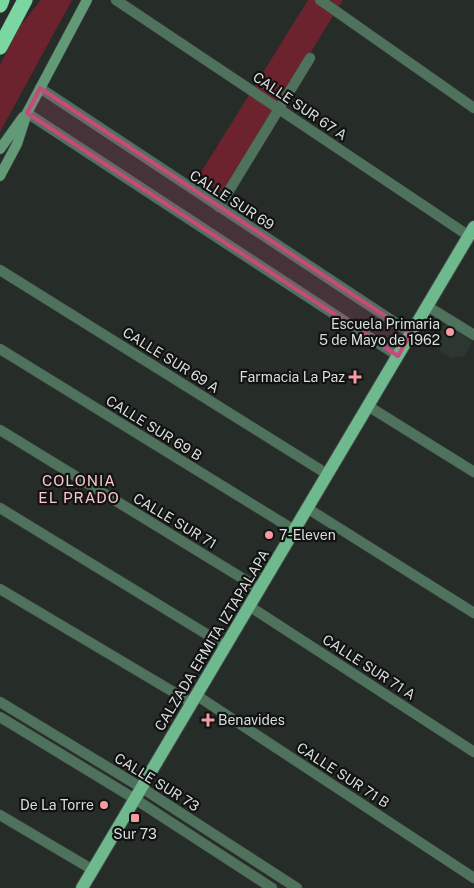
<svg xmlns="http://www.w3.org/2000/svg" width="474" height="888" viewBox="0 0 474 888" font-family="'Public Sans',sans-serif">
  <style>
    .built { fill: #2c3730 }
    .green { fill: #6d232d }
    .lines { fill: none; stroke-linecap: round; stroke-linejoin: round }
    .minor-casing { stroke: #434845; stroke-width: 11 }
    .tertiary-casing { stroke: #434845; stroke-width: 11 }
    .secondary-casing { stroke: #434845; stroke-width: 11 }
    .primary-casing { stroke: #434845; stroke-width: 14 }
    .motorway-casing { stroke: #434845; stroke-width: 16 }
    .minor { stroke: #4f725d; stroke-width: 10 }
    .tertiary { stroke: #4f725d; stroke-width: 10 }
    .secondary { stroke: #629a78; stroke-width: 10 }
    .primary { stroke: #6fb98e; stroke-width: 12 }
    .motorway { stroke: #7bd6a1; stroke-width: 15 }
    .marked { fill: #c84a7b; fill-opacity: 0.2; stroke: #c84a7b; stroke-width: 4; stroke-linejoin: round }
    .poi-dot { fill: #f49aa1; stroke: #111312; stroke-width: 2 }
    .labels { text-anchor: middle; stroke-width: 4.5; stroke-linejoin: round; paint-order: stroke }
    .street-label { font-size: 14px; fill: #dbdedc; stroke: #111312 }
    .poi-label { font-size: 14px; fill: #dbdedc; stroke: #111312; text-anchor: end }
    .neighbourhood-label { font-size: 15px; letter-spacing: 1px; fill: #fcc7c9; stroke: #111312 }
  </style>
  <rect width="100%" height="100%" fill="#262c28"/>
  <polygon class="built" points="446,323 472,342 465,356 451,358 432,345"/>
  <g class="green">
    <polygon points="41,0 72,0 0,132 0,65 20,26"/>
    <polygon points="308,0 343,0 223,193 198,177"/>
  </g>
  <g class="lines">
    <g class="minor-casing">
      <g id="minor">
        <polyline points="116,0 469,236"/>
        <polyline points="320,0 474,108"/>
        <polyline points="40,88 411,333"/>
        <polyline points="27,113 398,356"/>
        <polyline points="219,207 310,58"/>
        <polyline points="0,270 327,474"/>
        <polyline points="427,306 474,335"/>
        <polyline points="0,349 294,530"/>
        <polyline points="368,406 474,472"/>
        <polyline points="0,430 260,589"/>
        <polyline points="0,508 226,646"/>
        <polyline points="307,508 474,613"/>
        <polyline points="0,589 192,703"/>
        <polyline points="249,606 474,752"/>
        <polyline points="196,695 474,878"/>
        <polyline points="0,815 93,870"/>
      </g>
    </g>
    <g class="tertiary-casing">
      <g id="tertiary">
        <polyline points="0,702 142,788 297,888"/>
        <polyline points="0,717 135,799 272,888"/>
      </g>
    </g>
    <g class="secondary-casing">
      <g id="secondary">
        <polyline points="0,149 23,117"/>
        <polyline points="0,176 17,144 27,113 87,0"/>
      </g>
    </g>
    <g class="primary-casing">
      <polyline id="primary" points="82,888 474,227"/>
    </g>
    <g class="motorway-casing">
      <g id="motorway">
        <polyline points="0,5 2,0"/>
        <polyline points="0,47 25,0"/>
      </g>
    </g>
    <use href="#minor" class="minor"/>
    <use href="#tertiary" class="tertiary"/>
    <use href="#secondary" class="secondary"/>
    <use href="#primary" class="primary"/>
    <use href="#motorway" class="motorway"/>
  </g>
  <path class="marked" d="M 40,88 L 411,333 L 398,356 L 27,113 Z"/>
  <g class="poi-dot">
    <circle cx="450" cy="332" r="5"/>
    <path d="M352.5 369.5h5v5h5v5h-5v5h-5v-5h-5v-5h5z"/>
    <circle cx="269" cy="535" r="5"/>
    <path d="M205.5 712.5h5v5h5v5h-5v5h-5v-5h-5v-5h5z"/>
    <circle cx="104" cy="805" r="5"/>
    <rect x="130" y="813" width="10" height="10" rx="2.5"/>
  </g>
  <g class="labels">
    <g class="street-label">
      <text transform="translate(300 106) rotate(34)" y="5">CALLE SUR 67 A</text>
      <text transform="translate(232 200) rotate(33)" y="5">CALLE SUR 69</text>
      <text transform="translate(171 360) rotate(32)" y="5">CALLE SUR 69 A</text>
      <text transform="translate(154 428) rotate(32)" y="5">CALLE SUR 69 B</text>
      <text transform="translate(175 521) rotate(31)" y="5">CALLE SUR 71</text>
      <text transform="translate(212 640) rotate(-59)" y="5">CALZADA ERMITA IZTAPALAPA</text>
      <text transform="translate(369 667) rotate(33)" y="5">CALLE SUR 71 A</text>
      <text transform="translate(343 775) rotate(33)" y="5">CALLE SUR 71 B</text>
      <text transform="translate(157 782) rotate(32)" y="5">CALLE SUR 73</text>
    </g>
    <g class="poi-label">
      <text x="440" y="329">Escuela Primaria<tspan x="440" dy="16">5 de Mayo de 1962</tspan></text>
      <text x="345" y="382">Farmacia La Paz</text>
      <text x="279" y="540" text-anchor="start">7-Eleven</text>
      <text x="218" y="725" text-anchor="start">Benavides</text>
      <text x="94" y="810">De La Torre</text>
      <text x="135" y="839" text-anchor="middle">Sur 73</text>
    </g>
    <g class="neighbourhood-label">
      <text x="79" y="486">COLONIA<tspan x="79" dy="17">EL PRADO</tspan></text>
    </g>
  </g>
</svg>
